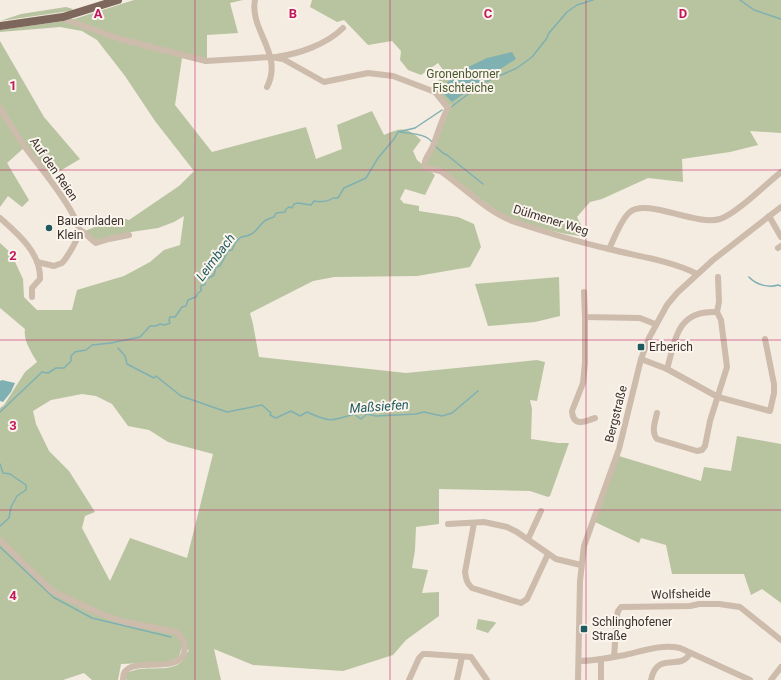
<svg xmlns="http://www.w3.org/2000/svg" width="781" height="680" viewBox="0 0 781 680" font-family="Roboto,sans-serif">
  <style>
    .green { fill: #b8c4a0; fill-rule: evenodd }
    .water { fill: #7fb0b2 }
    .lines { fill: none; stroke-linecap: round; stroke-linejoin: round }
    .stream { stroke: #7fb0b2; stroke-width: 1.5 }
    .minor { stroke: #cdbbac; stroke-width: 6 }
    .major { stroke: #7d675c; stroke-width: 8 }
    .grid { fill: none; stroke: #c2185b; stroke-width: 1; stroke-opacity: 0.55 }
    .poi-dot { fill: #1f5a5e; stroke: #fbf5ee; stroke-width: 1.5 }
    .labels { text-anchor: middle; stroke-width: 4; stroke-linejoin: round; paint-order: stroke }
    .park-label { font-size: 12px; fill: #4a5a2e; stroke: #fbf5ee }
    .street-label { font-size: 12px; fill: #3b302b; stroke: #fbf5ee }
    .poi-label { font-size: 12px; fill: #3b302b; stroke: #fbf5ee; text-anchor: start }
    .water-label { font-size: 13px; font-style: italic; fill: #1f5a5e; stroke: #fbf5ee }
    .grid-label { font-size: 13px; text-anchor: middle; font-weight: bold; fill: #c2185b; stroke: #fbf5ee; stroke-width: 4; stroke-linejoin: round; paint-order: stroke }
  </style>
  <rect width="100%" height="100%" fill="#f4ebe1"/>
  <g class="green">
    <path d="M 134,0 L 243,0 L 230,3 L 238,33 L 207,35 L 207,64 L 182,58 L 175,105 L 212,152 L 306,127 L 316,159 L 342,149 L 337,125 L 372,111 L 384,135 C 402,127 407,127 421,140 L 413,151 L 417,160 L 435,175 L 425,195 L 405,189 L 400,199 L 403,202 L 403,203 L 419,206 L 419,211 L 458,217 L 474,224 L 481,247 L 470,267 L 417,276 L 334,277 L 313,281 L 250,313 L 253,324 L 259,357 L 406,373 L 537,360 L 545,362 L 537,401 L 530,400 L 532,409 L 531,439 L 558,443 L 569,443 L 550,496 L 548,497 L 530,491 L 439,489 L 439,524 L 416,527 L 415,550 L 412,568 L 428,570 L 422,593 L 439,592 L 439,616 L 406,640 L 393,655 L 343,671 L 253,665 L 214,649 L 221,680 L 127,680 L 125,678 L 127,673 C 144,664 167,673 180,663 C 184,660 186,654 189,650 L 182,648 L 178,658 L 166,662 L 121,664 L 118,680 L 92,680 L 84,673 L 63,680 L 0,680 L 0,408 L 4,405 L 25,372 L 37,362 C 31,352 23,340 25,329 L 0,308 L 0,243 L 11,253 L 23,279 L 24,297 L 37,310 L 72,310 L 77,290 L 124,276 L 150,262 L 164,250 L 180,245 L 184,216 L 174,222 L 158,228 L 131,232 L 96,242 L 85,231 L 119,217 L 129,220 L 179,186 L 194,171 L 155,121 L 125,76 L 97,40 L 82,31 L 60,27 L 0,32 L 0,30 L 71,20 ZM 82,394 L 96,396 L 112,404 L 128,426 L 149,430 L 168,442 L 213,454 L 187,558 L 130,538 L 110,581 L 82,528 L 85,516 L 95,512 L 69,471 L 49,451 L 36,424 L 33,411 L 51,400 Z"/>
    <polygon points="312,0 781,0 781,133 750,131 758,145 730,152 682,159 683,182 648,178 602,199 590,202 577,217 587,237 566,234 514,222 445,175 427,168 425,162 452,105 450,106 431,87 446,74 438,63 421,75 408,70 400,60 401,51 392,41 368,45 344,20 337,22 310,7"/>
    <polygon points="66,7 73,9 70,11 0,21 21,14"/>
    <polygon points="0,41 44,117 80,159 50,177 26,146 7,163 29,200 22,207 8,196 0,207"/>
    <polygon points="559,277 560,316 535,322 488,326 475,284"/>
    <polygon points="737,436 781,444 781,603 762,589 751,595 744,574 672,574 666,545 641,538 639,543 595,522 619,456 701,481 704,467 731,471"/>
    <polygon points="478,619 495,622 496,623 488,633 476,629"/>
  </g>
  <g class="water">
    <polygon points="512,52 516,59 491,75 452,102 440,90 441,87 468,67 487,58"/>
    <polygon points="2,380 15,383 11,392 3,402 0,401 0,381"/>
  </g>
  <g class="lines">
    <g class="stream">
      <polyline points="740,0 754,10 781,19"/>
      <polyline points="490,75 497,77"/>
      <polyline points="451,107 483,83 517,68 532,57 547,38 549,33 567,12 577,5 593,0"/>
      <path d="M 400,132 C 410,134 425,133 432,142"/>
      <polyline points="436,147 443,153 447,155 483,184"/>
      <path d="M 749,277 C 756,285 769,288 778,285 L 781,286"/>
      <path d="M 118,348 L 125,356 L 127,364 L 154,378 L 156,376 L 181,396 L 227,412 L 262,405 L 271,413 L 270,415 L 276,418 L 291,411 L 300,416 L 307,412 C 329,422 330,422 354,414 L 361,419 L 367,414 L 376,416 L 416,414 L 424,412 L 442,416 L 452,413 L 478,391"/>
      <path d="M 0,412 L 42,372 L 48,373 L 56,368 L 64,368 L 71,361 L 71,356 L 75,352 L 86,350 L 92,345 L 111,343 L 140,337 L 150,326 L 156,326 L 160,324 L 165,325 L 170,323 L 169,320 L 170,317 L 175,317 L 182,307 L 186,306 L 188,300 L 196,297 L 198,293 L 201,291 L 201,286 L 205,284 L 205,280 L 214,275 L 216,267 L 220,266 L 228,251 L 232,250 L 235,243 L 241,237 C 261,235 256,221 274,217 L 276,213 L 285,212 L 286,209 L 289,207 L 292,208 L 294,204 L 298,203 L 311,205 L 314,201 C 321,202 328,202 333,198 L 338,198 L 344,188 L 366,178 L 378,158 L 394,139 L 398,132 L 415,128 L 442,110"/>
      <polyline points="0,464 3,473 10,474 26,485 26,490 17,496 11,507 9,518 0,526"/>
      <polyline points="0,547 53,597 92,618 171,637"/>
    </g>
    <g class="minor">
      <path d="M 255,0 C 249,30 284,54 267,87"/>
      <path d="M 63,17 L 64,19 L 120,39 L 206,61 L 271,57 L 283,59 L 324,82 L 368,73 L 393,76 L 435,92 L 448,108 C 441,121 438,133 433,146 C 430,153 423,160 425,167 C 430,170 437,169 442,172 C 466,189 487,212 515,222 C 545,232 578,242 609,249 C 636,256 673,261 697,274"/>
      <path d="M 276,57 C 299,54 327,44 343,28"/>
      <path d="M 0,108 C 8,121 16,134 25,147 C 38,165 77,211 79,231 C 80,237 66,259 62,263 L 54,266 L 37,262"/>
      <polyline points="769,216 781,237"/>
      <path d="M 0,218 C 18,234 41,253 40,279 L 32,288 L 32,297"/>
      <path d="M 79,229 C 86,233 90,239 96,243 L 109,239 L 129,235"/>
      <polyline points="778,248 781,246"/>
      <path d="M 609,249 C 614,239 621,219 630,212 C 647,198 695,226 720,219 C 736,214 766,184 781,172"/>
      <polyline points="584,292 585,317 640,318 655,324"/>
      <path d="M 585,317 L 585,363 L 583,383 L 572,411 C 573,427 585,422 595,418"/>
      <polyline points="641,359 667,369 718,397 770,411 774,393 774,384 765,339"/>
      <path d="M 667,369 C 676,338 677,310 717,312"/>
      <path d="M 657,413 C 655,422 651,432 657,439 L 697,451 L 702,450 L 705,446 L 710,421 L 727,367 L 721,320 L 717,312 L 719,302 L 718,277"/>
      <path d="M 474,523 L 465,572 C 466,580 467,583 472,588 L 521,603 L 527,599 L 548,554"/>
      <polyline points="448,524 484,522 507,527 517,532 556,559 581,565"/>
      <polyline points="528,539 541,511"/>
      <path d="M 0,540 L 52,591 L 101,614 L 125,622 L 176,632 C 181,636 185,641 185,648 C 183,680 122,650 123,680"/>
      <polyline points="614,657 617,615 618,611 621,607 690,606 699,604 719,604 740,607 781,640"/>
      <path d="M 579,661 C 594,661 609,658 625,655 C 643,651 661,644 680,648 L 750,680"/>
      <polyline points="409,680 419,658 423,654 427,654 471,657 487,680"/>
      <polyline points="457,680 462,657"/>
      <polyline points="578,680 580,581 584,546 619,449 641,359 649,338 667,305 677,293 713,260 781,207"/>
      <polyline points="601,680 601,659"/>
      <path d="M 651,680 C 657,650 681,672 690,653"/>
      <polyline points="771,680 781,667"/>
    </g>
    <polyline class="major" points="0,26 63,17 118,0"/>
  </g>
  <path class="grid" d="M 195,0 L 195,680M 390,0 L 390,680M 586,0 L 586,680M 0,170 L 781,170M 0,340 L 781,340M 0,510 L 781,510"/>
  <g class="poi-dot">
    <circle cx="49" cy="228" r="4"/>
    <rect x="637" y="343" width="8" height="8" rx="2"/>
    <rect x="580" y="625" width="8" height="8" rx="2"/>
  </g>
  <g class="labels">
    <g class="park-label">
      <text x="463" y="78">Gronenborner<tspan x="463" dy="14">Fischteiche</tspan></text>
    </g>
    <g class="street-label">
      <text transform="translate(54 169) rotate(55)" y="4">Auf den Reien</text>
      <text transform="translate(551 220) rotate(17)" y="4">Dülmener Weg</text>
      <text transform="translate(616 414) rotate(-76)" y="4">Bergstraße</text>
      <text transform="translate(681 594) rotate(-2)" y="4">Wolfsheide</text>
    </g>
    <g class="poi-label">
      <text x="57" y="225">Bauernladen<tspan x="57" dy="14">Klein</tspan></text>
      <text x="649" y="351">Erberich</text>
      <text x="592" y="626">Schlinghofener<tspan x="592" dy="14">Straße</tspan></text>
    </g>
    <g class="water-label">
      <text transform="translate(215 257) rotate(-53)" y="5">Leimbach</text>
      <text transform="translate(379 406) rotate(-4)" y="5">Maßsiefen</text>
    </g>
  </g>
  <g class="grid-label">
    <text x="98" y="18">A</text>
    <text x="293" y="18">B</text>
    <text x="488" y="18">C</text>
    <text x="683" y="18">D</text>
    <text x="13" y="90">1</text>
    <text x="13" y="260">2</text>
    <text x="13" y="430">3</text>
    <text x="13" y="600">4</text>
  </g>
</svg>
